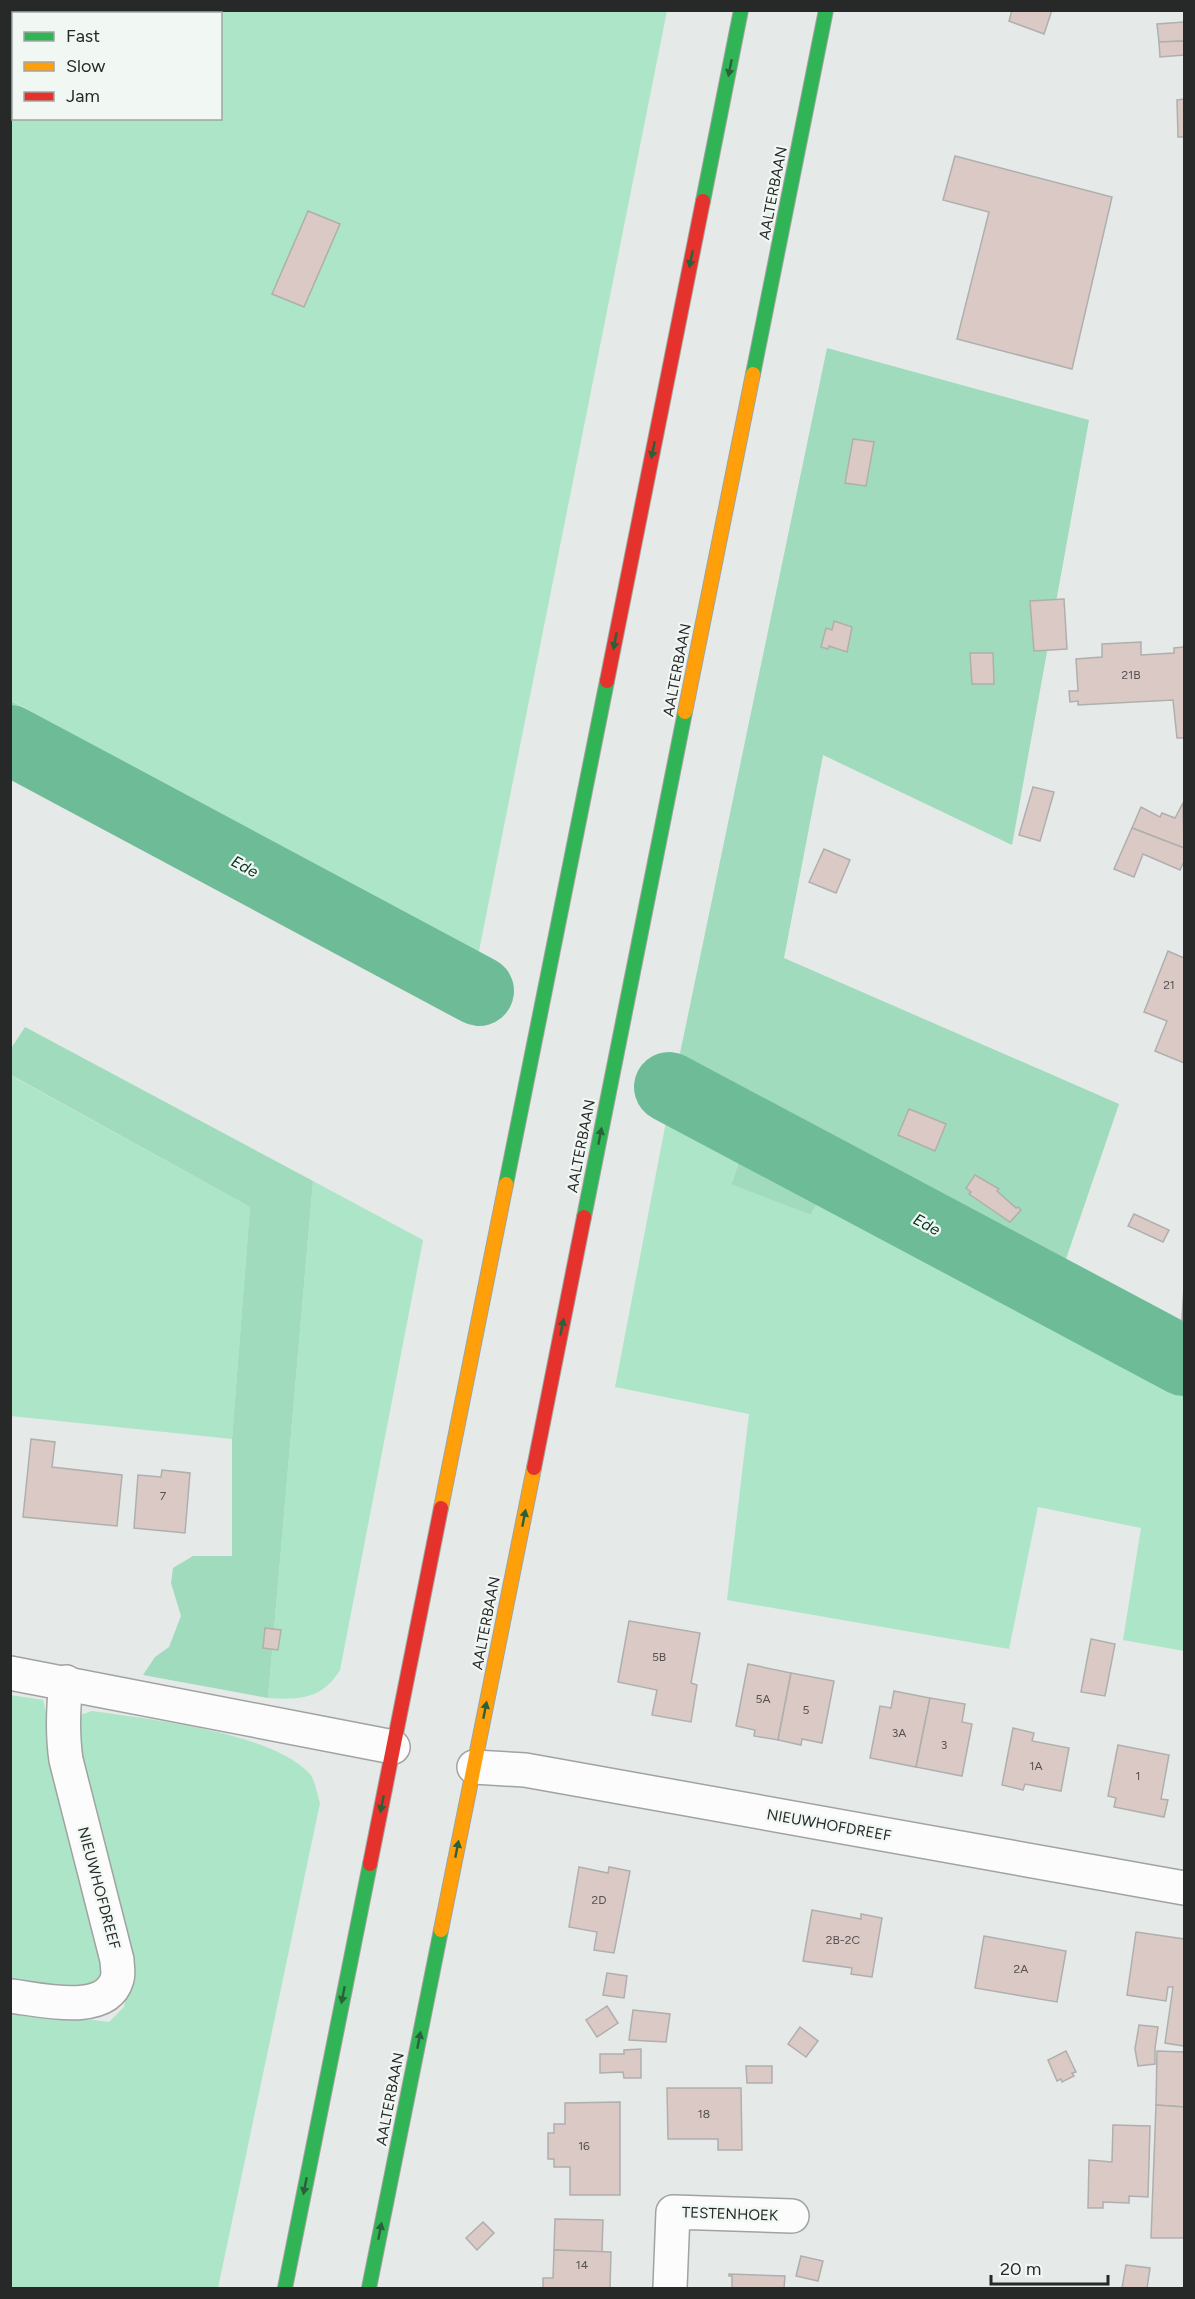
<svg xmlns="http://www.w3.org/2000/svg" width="1195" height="2299" viewBox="0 0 1195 2299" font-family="Figtree,sans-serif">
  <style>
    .green { fill: #ade5c8; fill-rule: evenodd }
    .forest { fill: #9fdbbc }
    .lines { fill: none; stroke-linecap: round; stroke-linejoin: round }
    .river { stroke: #6ebc97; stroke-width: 70 }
    .building { fill: #dbc9c6; stroke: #afafae; stroke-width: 1.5 }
    .street-casing { stroke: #a0a3a1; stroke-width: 36 }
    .fast-casing { stroke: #a0a3a1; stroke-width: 16 }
    .slow-casing { stroke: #a0a3a1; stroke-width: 16 }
    .jam-casing { stroke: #a0a3a1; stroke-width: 16 }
    .street { stroke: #fbfcfb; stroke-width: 33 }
    .fast { stroke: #30b455; stroke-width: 14 }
    .slow { stroke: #ff9f0a; stroke-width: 14 }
    .jam { stroke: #e5322d; stroke-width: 14 }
    .oneway { fill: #2b613a }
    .labels { text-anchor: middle; stroke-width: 4.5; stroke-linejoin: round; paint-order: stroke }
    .number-label { font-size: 12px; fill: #545150 }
    .street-label { font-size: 15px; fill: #272928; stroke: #f1f8f4 }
    .water-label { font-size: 16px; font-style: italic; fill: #04341f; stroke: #f1f8f4 }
  </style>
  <rect width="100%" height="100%" fill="#e5e9e7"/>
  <g class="green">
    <path d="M 11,11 L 667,11 L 468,1006 L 261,893 L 282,852 L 11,700 ZM 14,14 L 220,14 L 220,118 L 14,118 Z"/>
    <polygon points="10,1075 250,1207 232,1439 11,1416"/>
    <polygon points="668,1111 745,1145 731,1183 811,1215 832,1173 1184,1367 1184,1651 1123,1640 1141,1528 1038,1507 1009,1649 727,1600 749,1414 615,1387"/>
    <path d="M 313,1181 L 423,1240 L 340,1670 C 322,1699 300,1700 268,1698 Z"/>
    <polygon points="10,1695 43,1700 106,1968 101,1985 81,1997 11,1989"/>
    <path d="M 92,1711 C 148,1719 270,1732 309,1773 C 315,1779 317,1794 320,1803 L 218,2288 L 11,2288 L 11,2009 L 109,2022 L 124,2007 L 129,1980 L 73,1760 L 80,1715 Z"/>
  </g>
  <g class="forest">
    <polygon points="827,348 1089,420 1012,845 823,755 784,958 1119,1104 1054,1294 832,1173 811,1215 731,1184 745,1145 668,1111"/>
    <polygon points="10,700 283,852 261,893 11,758"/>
    <polygon points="25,1027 313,1181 268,1698 143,1675 155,1657 169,1647 181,1616 171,1583 173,1568 193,1556 232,1556 232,1439 250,1207 11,1075 10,1050"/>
  </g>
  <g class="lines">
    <g class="river">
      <polyline points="10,740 479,991"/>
      <polyline points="669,1087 1184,1361"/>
    </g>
  </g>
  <g class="building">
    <polygon points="1012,10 1052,10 1044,34 1009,21"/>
    <polygon points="1184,22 1184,41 1159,42 1157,24"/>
    <polygon points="1184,41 1184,55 1160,57 1159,42"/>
    <polygon points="1184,99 1184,137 1178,137 1177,100"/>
    <polygon points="955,156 1112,197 1072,369 957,339 989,212 943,200"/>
    <polygon points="308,211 340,224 304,307 272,294"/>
    <polygon points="853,439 874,442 866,486 845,483"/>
    <polygon points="1064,599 1067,649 1034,651 1030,601"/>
    <polygon points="834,621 852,627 847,652 829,646 828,649 821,647 826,628 832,630"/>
    <polygon points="1141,642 1141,655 1174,653 1174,648 1184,647 1184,738 1177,738 1173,700 1078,705 1078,701 1070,702 1069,691 1078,691 1076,659 1102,657 1102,644"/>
    <polygon points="970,653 993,653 994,684 972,684"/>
    <polygon points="1033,787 1054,792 1040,841 1019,835"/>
    <polygon points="1183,803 1184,848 1132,828 1141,807 1160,817 1162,813 1175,818"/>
    <polygon points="1132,828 1184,848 1184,861 1180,870 1143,854 1134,877 1114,869"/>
    <polygon points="824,849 850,860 836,893 809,882"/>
    <polygon points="1168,951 1184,958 1184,1063 1155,1051 1167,1021 1144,1012"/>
    <polygon points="909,1109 946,1124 935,1151 898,1135"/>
    <polygon points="975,1175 999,1189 997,1191 1016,1208 1018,1207 1021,1210 1010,1222 969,1194 971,1192 966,1188"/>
    <polygon points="1134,1214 1169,1230 1163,1242 1128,1226"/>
    <polygon points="1184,1286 1184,1321 1182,1320"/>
    <polygon points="31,1439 55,1442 52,1467 122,1475 117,1526 23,1517"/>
    <polygon points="162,1470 190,1473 185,1533 134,1528 138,1475 161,1477"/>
    <polygon points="629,1621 700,1633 691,1683 697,1685 691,1722 652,1715 657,1690 618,1682"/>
    <polygon points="265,1628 281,1630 278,1650 263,1648"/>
    <polygon points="1091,1639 1115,1644 1105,1696 1081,1692"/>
    <polygon points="748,1664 791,1673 778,1740 754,1736 755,1730 736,1726"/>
    <polygon points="791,1673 834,1681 822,1743 802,1739 801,1745 778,1740"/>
    <polygon points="894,1691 930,1698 916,1767 870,1758 880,1706 891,1708"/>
    <polygon points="930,1698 965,1704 962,1722 972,1724 962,1776 916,1767"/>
    <polygon points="1013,1728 1034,1733 1032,1741 1069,1748 1061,1791 1025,1784 1023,1790 1002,1785"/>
    <polygon points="1118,1745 1169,1755 1161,1799 1168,1800 1164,1817 1114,1807 1116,1798 1108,1796"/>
    <polygon points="579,1867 608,1873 609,1867 630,1871 614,1953 594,1950 597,1932 569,1927"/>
    <polygon points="812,1910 861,1919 861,1914 882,1918 872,1977 851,1974 852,1968 803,1961"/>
    <polygon points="1136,1932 1184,1939 1184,2046 1165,2043 1173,1987 1168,1987 1166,2001 1127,1995"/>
    <polygon points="984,1936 1066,1951 1057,2002 975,1988"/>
    <polygon points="607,1973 627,1976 624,1998 603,1995"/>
    <polygon points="607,2006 618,2023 597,2037 586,2020"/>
    <polygon points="633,2010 670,2014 666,2042 629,2040"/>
    <polygon points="1139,2025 1158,2027 1155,2048 1155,2064 1138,2066 1135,2049"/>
    <polygon points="800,2027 818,2041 806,2057 788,2044"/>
    <polygon points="641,2049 641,2078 624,2078 623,2072 600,2073 600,2054 624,2054 624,2050"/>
    <polygon points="1066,2051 1076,2072 1072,2073 1074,2076 1062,2082 1061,2079 1057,2081 1048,2060"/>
    <polygon points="1157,2051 1184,2052 1184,2107 1156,2105"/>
    <polygon points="746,2066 772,2066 772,2083 747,2083"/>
    <polygon points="667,2088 741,2088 742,2150 718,2150 718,2139 668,2139"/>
    <polygon points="620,2102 620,2195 570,2195 570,2167 554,2167 554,2159 548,2159 548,2133 554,2133 554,2124 565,2124 565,2103"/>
    <polygon points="1156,2105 1184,2107 1184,2238 1151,2238"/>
    <polygon points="1113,2125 1150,2126 1148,2197 1129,2196 1129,2203 1103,2202 1103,2208 1088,2208 1089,2160 1112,2162"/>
    <polygon points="555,2219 603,2220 602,2252 554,2250"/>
    <polygon points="483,2222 494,2233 477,2250 466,2238"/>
    <polygon points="554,2250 611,2252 610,2288 543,2288 543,2278 553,2278"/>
    <polygon points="801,2256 823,2261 818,2281 796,2276"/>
    <polygon points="1126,2265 1150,2268 1147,2288 1122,2288"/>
    <polygon points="729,2274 785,2276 784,2288 732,2288 732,2276 729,2276"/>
  </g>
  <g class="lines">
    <g class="street-casing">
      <g id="street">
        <polyline points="10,1673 393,1747"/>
        <polyline points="474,1767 525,1770 1184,1888"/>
        <path d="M 10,1996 C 39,1999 106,2017 117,1979 C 119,1973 117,1966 117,1960 L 66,1760 C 62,1733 63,1709 66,1682"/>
        <polyline points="670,2288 673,2212 792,2216"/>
      </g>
    </g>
    <g class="fast-casing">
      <g id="fast">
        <polyline points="703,201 741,10"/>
        <polyline points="753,374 826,10"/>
        <polyline points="506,1184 607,681"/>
        <polyline points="584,1217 685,712"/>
        <polyline points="285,2288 370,1864"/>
        <polyline points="369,2288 441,1930"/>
      </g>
    </g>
    <g class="slow-casing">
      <g id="slow">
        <polyline points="685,712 753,374"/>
        <polyline points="441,1508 506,1184"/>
        <polyline points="441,1930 534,1468"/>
      </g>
    </g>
    <g class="jam-casing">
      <g id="jam">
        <polyline points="607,681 703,201"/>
        <polyline points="534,1468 584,1217"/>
        <polyline points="370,1864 441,1508"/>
      </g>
    </g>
    <use href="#street" class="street"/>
    <use href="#fast" class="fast"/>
    <use href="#slow" class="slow"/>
    <use href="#jam" class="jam"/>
  </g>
  <defs><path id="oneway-solid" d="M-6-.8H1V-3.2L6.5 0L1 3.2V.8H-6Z" transform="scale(1.5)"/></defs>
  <g class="oneway">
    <use href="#oneway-solid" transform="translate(730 68) rotate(101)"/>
    <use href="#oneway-solid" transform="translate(691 259) rotate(101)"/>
    <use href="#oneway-solid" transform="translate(653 450) rotate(101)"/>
    <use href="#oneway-solid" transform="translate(615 641) rotate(101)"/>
    <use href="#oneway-solid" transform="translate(600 1136) rotate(-79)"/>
    <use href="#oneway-solid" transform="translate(562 1327) rotate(-79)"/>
    <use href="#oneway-solid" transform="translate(524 1518) rotate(-79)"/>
    <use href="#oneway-solid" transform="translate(485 1710) rotate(-79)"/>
    <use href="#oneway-solid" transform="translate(382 1804) rotate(101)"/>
    <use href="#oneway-solid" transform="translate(457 1849) rotate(-79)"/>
    <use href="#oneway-solid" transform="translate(343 1995) rotate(101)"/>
    <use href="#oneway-solid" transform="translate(419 2040) rotate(-79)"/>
    <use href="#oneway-solid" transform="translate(305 2186) rotate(101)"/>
    <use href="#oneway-solid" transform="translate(380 2231) rotate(-79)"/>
  </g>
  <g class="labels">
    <g class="number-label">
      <text x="1131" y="679">21B</text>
      <text x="1169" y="989">21</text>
      <text x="163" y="1500">7</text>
      <text x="659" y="1661">5B</text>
      <text x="763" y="1703">5A</text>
      <text x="806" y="1714">5</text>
      <text x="899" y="1737">3A</text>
      <text x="944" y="1749">3</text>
      <text x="1036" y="1770">1A</text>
      <text x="1138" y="1780">1</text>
      <text x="599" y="1904">2D</text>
      <text x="843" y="1944">2B-2C</text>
      <text x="1021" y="1973">2A</text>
      <text x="704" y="2118">18</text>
      <text x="584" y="2150">16</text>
      <text x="582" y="2269">14</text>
    </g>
    <g class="street-label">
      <text transform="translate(773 193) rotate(-79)" y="5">AALTERBAAN</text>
      <text transform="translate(677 670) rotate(-79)" y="5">AALTERBAAN</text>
      <text transform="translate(581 1146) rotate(-79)" y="5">AALTERBAAN</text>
      <text transform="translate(486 1623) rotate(-79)" y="5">AALTERBAAN</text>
      <text transform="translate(829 1825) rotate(10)" y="5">NIEUWHOFDREEF</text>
      <text transform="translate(99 1888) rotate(75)" y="5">NIEUWHOFDREEF</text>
      <text transform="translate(390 2099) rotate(-79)" y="5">AALTERBAAN</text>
      <text transform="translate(730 2214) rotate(2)" y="5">TESTENHOEK</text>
    </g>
    <g class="water-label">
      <text transform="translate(245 866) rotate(28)" y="6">Ede</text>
      <text transform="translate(927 1224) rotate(28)" y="6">Ede</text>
    </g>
  </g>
  <rect width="1195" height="2299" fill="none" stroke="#272928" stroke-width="24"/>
  <rect x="12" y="12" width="210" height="108" fill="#f1f8f4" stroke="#a0a5a2" stroke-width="1.5"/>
  <rect x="24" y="32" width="30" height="9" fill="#30b455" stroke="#a0a5a2" stroke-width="1.5"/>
  <text x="66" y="42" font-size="18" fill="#272928">Fast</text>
  <rect x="24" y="62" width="30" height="9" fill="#ff9f0a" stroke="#a0a5a2" stroke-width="1.5"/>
  <text x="66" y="72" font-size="18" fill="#272928">Slow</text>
  <rect x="24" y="92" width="30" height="9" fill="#e5322d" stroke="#a0a5a2" stroke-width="1.5"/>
  <text x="66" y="102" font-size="18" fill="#272928">Jam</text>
  <path d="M991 2275v9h117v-9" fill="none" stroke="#272928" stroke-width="3"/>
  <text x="1000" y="2275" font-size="18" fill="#272928" stroke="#f1f8f4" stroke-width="4.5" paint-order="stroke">20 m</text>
</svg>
